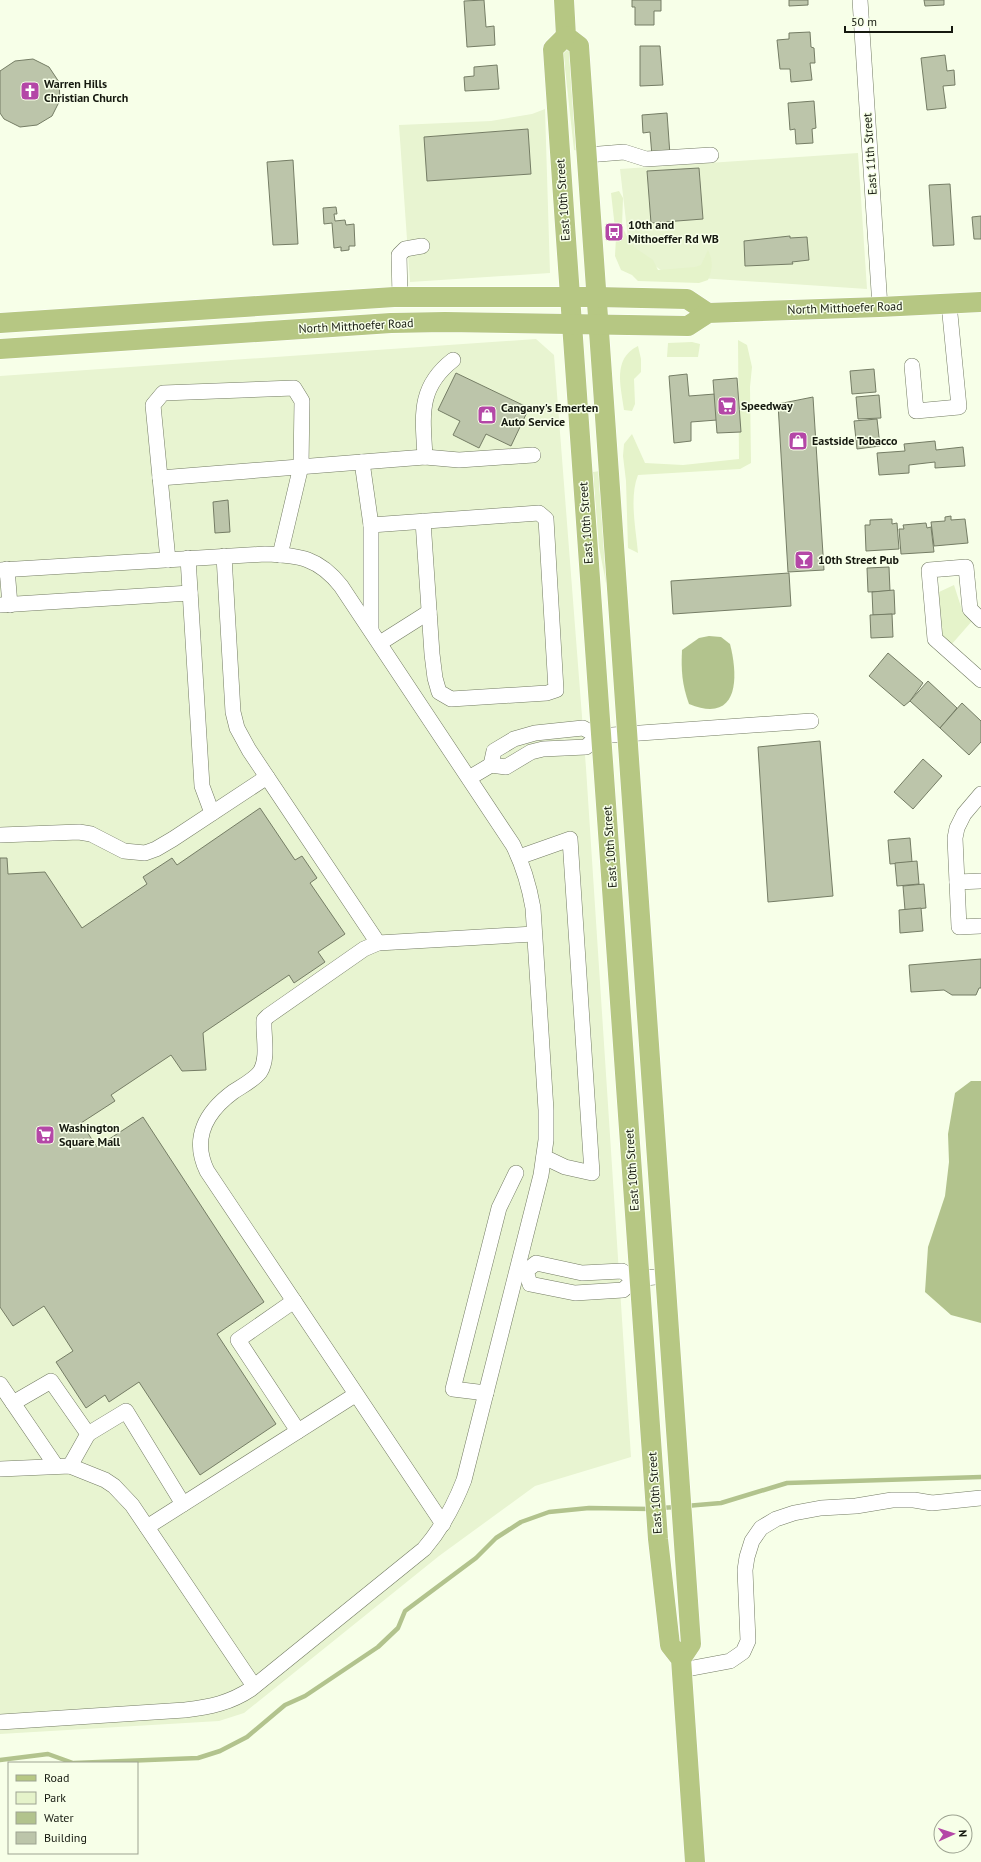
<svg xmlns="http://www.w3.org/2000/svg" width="981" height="1862" viewBox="0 0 981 1862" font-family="'PT Sans',sans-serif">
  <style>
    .built { fill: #e8f4d1 }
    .green { fill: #e5f3ca }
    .water { fill: #b2c38d }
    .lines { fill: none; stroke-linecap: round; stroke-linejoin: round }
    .stream { stroke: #b2c38d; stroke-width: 4.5 }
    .building { fill: #bcc5aa; stroke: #757d65 }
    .minor-casing { stroke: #737b63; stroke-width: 16 }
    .major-casing { stroke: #fff; stroke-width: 21 }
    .minor { stroke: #fff; stroke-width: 15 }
    .major { stroke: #b6c783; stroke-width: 20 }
    .labels { text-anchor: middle; stroke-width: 3; stroke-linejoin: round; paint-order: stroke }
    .poi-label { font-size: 12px; font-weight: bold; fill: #15190f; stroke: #f7ffe8; text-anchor: start }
    .street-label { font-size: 12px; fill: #15190f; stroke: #f7ffe8 }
  </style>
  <rect width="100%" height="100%" fill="#f7ffe8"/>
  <g class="built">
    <polygon points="545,109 550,273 410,282 399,125 491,121 532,114"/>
    <polygon points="858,153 867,289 669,276 629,247 620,169"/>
    <polygon points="536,339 554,355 586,768 631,1457 535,1486 439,1556 244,1713 219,1721 0,1734 0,376"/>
  </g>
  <g class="green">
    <polygon points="568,45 572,49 580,151 574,150 563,50"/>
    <path d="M 619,191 L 623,198 L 622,226 L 629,241 L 634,247 L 653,260 L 658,270 L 695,267 L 701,265 L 708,250 C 713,261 713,269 708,280 L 699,283 L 638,281 L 632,275 L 621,270 L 615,256 L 616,237 L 611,193 Z"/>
    <path d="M 738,340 L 747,345 L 752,367 L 750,387 L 751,463 L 740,469 L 638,475 C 629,498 636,529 638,553 L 628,548 L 626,481 L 623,456 L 624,444 L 632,434 L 645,463 L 683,465 L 739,459 Z"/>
    <polygon points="692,342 700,344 698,357 667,357 668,343"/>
    <path d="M 638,346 L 641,359 L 641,372 L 634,379 L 635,404 L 632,411 L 624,410 C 621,386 612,359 638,346 Z"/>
    <polygon points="600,471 609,583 606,583 599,547 593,472"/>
    <polygon points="954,585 963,613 972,621 951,645 945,642 932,605 939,592"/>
  </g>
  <g class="water">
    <path d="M 709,636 L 721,637 L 730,644 C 739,679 738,724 689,704 C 682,685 681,670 682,650 L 699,638 Z"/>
    <polygon points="971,1081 981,1081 981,1323 951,1315 925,1292 928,1247 945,1196 949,1162 948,1134 955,1093"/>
  </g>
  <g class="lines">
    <g class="stream">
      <polyline points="686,1506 721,1503 787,1483 981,1477"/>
      <polyline points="660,1508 677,1507"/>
      <polyline points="0,1760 48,1754 73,1763"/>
      <polyline points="74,1763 198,1758 220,1751 247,1737 285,1705 305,1696 378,1647 398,1628 405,1611 476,1558 496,1538 521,1522 549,1512 589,1508 651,1509"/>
    </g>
  </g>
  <g class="building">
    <polygon points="484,0 486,27 494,26 495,45 467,47 464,1"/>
    <polygon points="632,0 661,0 661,11 654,11 654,25 635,25 635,7 632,7"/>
    <polygon points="789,0 808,0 808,5 789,6"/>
    <polygon points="924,0 944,0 944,5 925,6"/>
    <polygon points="810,32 811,47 814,48 815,63 810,63 812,80 791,82 790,69 780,69 777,40 789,39 789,33"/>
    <polygon points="640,46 660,46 663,85 640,86"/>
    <polygon points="945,55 947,71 954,70 955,85 943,86 946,108 927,110 921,58"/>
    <polygon points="33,59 49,67 59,82 60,100 52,116 37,125 20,127 4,119 0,113 0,71 15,61"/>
    <polygon points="497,65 499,89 465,91 464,77 474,76 474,67"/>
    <polygon points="814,101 816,128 812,129 813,143 796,144 795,129 790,130 788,103"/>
    <polygon points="667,113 670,155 652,156 650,132 643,133 642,115"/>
    <polygon points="528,129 531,174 427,181 424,137"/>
    <polygon points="293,160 298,244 273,245 267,162"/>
    <polygon points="699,168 703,219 651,223 647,171"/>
    <polygon points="950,184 954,245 933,246 929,185"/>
    <polygon points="336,207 337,214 334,214 335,221 345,220 346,225 354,224 355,246 349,246 349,250 341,251 341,247 334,248 332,223 324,224 323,208"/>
    <polygon points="981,216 981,239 974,239 972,217"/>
    <polygon points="790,236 790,238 807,237 809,260 792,262 793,264 745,266 744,241"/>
    <polygon points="874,369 876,392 852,394 850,371"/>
    <polygon points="456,373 529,408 511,446 486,434 479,448 453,435 460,421 438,410"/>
    <polygon points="687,374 689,396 715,394 717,420 691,422 691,441 674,443 669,376"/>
    <polygon points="737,378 741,432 717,433 713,380"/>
    <polygon points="879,395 881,418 858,419 856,397"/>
    <polygon points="813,397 824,570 788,572 778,404"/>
    <polygon points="877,419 880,446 857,449 854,421"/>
    <polygon points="935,441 936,450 963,447 965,466 935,468 935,462 909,465 909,473 879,475 877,453 905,451 904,444"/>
    <polygon points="228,500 230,532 215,533 213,502"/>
    <polygon points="951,516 951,520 965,519 968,543 934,546 931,522 945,521 945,517"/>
    <polygon points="892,519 892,524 897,523 899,549 866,551 865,525 870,525 870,520"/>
    <polygon points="926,523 927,528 931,527 934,552 901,554 899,529 904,529 903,525"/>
    <polygon points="889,567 890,591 868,592 867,568"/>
    <polygon points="789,573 791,606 673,614 671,581"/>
    <polygon points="894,590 895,614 873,615 872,592"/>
    <polygon points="892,614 893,637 871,638 870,615"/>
    <polygon points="888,653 923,683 910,701 904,706 869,676"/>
    <polygon points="928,681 957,708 940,728 910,701"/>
    <polygon points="962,703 981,721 981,742 969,755 940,728"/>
    <polygon points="820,741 833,896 768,902 758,747"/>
    <polygon points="923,759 942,776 913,809 894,792"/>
    <polygon points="260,808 295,860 302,856 317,878 310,883 345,934 318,952 325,962 294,983 289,975 203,1033 206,1070 182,1071 171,1055 111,1095 115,1101 81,1123 97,1147 143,1117 264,1302 217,1334 276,1424 200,1475 139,1382 109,1402 105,1395 86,1408 56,1362 73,1351 44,1306 13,1326 0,1307 0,858 7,858 8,874 45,872 82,928 147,884 143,877 172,858 177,865"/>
    <polygon points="910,838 912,862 890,864 888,840"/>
    <polygon points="917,861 919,884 897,886 895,863"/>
    <polygon points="924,884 926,908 905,910 903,886"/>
    <polygon points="921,908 923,931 900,933 899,910"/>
    <polygon points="981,959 981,988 979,988 976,995 952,995 944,990 911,992 909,965"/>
  </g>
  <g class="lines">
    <g class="minor-casing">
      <g id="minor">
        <polyline points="860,0 880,307"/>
        <polyline points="587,155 624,152 646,159 711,155"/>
        <polyline points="400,297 399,255 405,249 422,246"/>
        <polyline points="912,366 916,411 959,407 949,304"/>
        <path d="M 425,457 C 423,417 417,388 453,360"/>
        <polyline points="362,462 371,525 539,513 546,519 556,690 547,693 451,699 439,692 435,678 432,654 423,521"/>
        <polyline points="160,478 425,457 459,460 533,455"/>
        <polyline points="224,556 233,712 237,728 249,750 378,943"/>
        <polyline points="188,558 202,786 212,813"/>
        <polyline points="168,560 153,405 163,393 294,388 302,401 301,466 280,555"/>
        <polyline points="7,569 10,605"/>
        <path d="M 0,570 L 265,554 C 299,555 319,558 341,586 L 513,845 C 523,865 529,885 533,908 L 546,1110 L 546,1140 L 541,1175 L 464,1480 C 454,1506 442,1528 424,1549 L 251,1689 C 230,1703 210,1707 185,1710 L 0,1722"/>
        <polyline points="0,605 190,593"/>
        <polyline points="981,620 970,609 966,567 929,570 935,639 981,680"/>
        <polyline points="371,630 371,525"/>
        <polyline points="380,643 429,612"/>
        <polyline points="491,765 494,751 514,739 535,733 583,728 598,736 811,721"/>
        <polyline points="469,778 491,765 506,767 531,752 543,749 586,747 598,736"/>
        <polyline points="981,794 964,814 957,828 955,838 959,927 981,926"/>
        <polyline points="0,835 79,832 91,834 124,851 145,853 156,849 173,839 267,777"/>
        <polyline points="519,857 570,839 592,1173 565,1167 544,1157"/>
        <polyline points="957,882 981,881"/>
        <polyline points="526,1271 530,1284 575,1293 623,1290 635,1279 665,1276"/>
        <polyline points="526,1271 536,1263 582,1273 622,1271 635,1279"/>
        <polyline points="294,1301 238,1340 298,1431"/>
        <polyline points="0,1384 56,1466"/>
        <polyline points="486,1393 453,1389 499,1208 516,1173"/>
        <polyline points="13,1403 51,1381 88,1434 70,1466"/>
        <polyline points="88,1434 126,1411 183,1504"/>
        <polyline points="0,1469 70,1466 105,1480 114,1486 132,1505 254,1686"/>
        <path d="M 443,1524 L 207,1171 C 191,1138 206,1112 233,1092 C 242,1086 254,1080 260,1072 C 269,1058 263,1036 264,1020 L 268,1016 L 364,949 L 378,943 L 534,934"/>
        <polyline points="147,1527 355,1395"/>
        <polyline points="682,1670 730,1661 743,1652 748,1641 745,1570 747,1557 752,1541 761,1528 776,1519 794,1513 821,1508 856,1506 892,1500 914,1500 932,1503 981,1498"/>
      </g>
    </g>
    <g class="major-casing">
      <g id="major">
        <polyline points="564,0 566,36 579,46 691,1644 681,1659"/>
        <polyline points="566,36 553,49 565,225 658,1539 670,1645 681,1659 695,1862"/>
        <polyline points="0,323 394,297 597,297 687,299 708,313"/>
        <polyline points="0,349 391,323 445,322 688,326 708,313 880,307 981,302"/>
      </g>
    </g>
    <use href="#minor" class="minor"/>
    <use href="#major" class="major"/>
  </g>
  <defs>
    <g id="church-square" transform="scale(1)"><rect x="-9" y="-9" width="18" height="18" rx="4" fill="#b447a7" stroke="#f7ffe8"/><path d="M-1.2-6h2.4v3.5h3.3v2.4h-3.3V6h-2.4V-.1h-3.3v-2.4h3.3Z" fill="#fff"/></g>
    <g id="bus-square" transform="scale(1)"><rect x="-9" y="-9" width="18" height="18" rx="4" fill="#b447a7" stroke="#f7ffe8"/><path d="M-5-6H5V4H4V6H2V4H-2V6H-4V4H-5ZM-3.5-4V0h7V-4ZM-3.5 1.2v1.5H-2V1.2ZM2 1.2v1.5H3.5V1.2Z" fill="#fff"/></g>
    <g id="supermarket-square" transform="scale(1)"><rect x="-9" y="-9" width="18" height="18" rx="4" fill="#b447a7" stroke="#f7ffe8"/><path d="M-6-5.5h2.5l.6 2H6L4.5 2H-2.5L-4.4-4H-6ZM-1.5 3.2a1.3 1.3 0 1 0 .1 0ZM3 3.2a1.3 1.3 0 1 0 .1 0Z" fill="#fff"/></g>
    <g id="shop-square" transform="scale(1)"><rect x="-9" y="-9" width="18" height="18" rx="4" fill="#b447a7" stroke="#f7ffe8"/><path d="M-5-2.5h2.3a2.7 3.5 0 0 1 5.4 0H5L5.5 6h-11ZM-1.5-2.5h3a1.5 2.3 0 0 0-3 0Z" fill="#fff"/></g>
    <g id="bar-square" transform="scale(1)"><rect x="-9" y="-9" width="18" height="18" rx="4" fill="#b447a7" stroke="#f7ffe8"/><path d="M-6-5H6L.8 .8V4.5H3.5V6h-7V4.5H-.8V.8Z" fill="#fff"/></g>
  </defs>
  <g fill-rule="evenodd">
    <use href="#church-square" x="30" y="91"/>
    <use href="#bus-square" x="614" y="232"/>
    <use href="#supermarket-square" x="727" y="406"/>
    <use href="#shop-square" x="487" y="415"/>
    <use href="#shop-square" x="798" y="441"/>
    <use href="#bar-square" x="804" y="560"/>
    <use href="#supermarket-square" x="45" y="1135"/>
  </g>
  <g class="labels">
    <g class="poi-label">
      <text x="44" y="88">Warren Hills<tspan x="44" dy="14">Christian Church</tspan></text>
      <text x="628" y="229">10th and<tspan x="628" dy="14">Mithoeffer Rd WB</tspan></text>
      <text x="741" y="410">Speedway</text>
      <text x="501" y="412">Cangany's Emerten<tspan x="501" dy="14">Auto Service</tspan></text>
      <text x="812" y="445">Eastside Tobacco</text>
      <text x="818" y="564">10th Street Pub</text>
      <text x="59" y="1132">Washington<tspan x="59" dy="14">Square Mall</tspan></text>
    </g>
    <g class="street-label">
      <text transform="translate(870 154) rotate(-94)" y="4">East 11th Street</text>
      <text transform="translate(563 200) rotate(-94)" y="4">East 10th Street</text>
      <text transform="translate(845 308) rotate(-2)" y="4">North Mitthoefer Road</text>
      <text transform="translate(356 326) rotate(-3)" y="4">North Mitthoefer Road</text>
      <text transform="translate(586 523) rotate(-94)" y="4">East 10th Street</text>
      <text transform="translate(610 847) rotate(-94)" y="4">East 10th Street</text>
      <text transform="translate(632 1170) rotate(-94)" y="4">East 10th Street</text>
      <text transform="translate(655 1493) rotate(-94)" y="4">East 10th Street</text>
    </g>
  </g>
  <rect x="8" y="1762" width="130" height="92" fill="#f7ffe8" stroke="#9da391"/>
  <rect x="16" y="1775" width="20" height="6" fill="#b6c783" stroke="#9da391"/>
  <text x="44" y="1782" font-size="12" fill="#15190f">Road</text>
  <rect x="16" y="1792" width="20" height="12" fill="#e5f3ca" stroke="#9da391"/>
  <text x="44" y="1802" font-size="12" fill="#15190f">Park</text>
  <rect x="16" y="1812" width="20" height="12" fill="#b2c38d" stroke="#9da391"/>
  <text x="44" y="1822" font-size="12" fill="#15190f">Water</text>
  <rect x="16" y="1832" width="20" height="12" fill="#bcc5aa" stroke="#9da391"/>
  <text x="44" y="1842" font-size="12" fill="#15190f">Building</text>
  <g transform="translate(953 1834) rotate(87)"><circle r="19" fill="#f7ffe8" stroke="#9da391"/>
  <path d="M0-3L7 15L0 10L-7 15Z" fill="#b447a7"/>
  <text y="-6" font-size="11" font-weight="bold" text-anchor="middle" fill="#15190f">N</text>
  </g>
  <path d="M845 26v6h107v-6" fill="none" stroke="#15190f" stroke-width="2"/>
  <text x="851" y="26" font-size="12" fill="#15190f" stroke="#f7ffe8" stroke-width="3" paint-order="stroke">50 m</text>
</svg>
